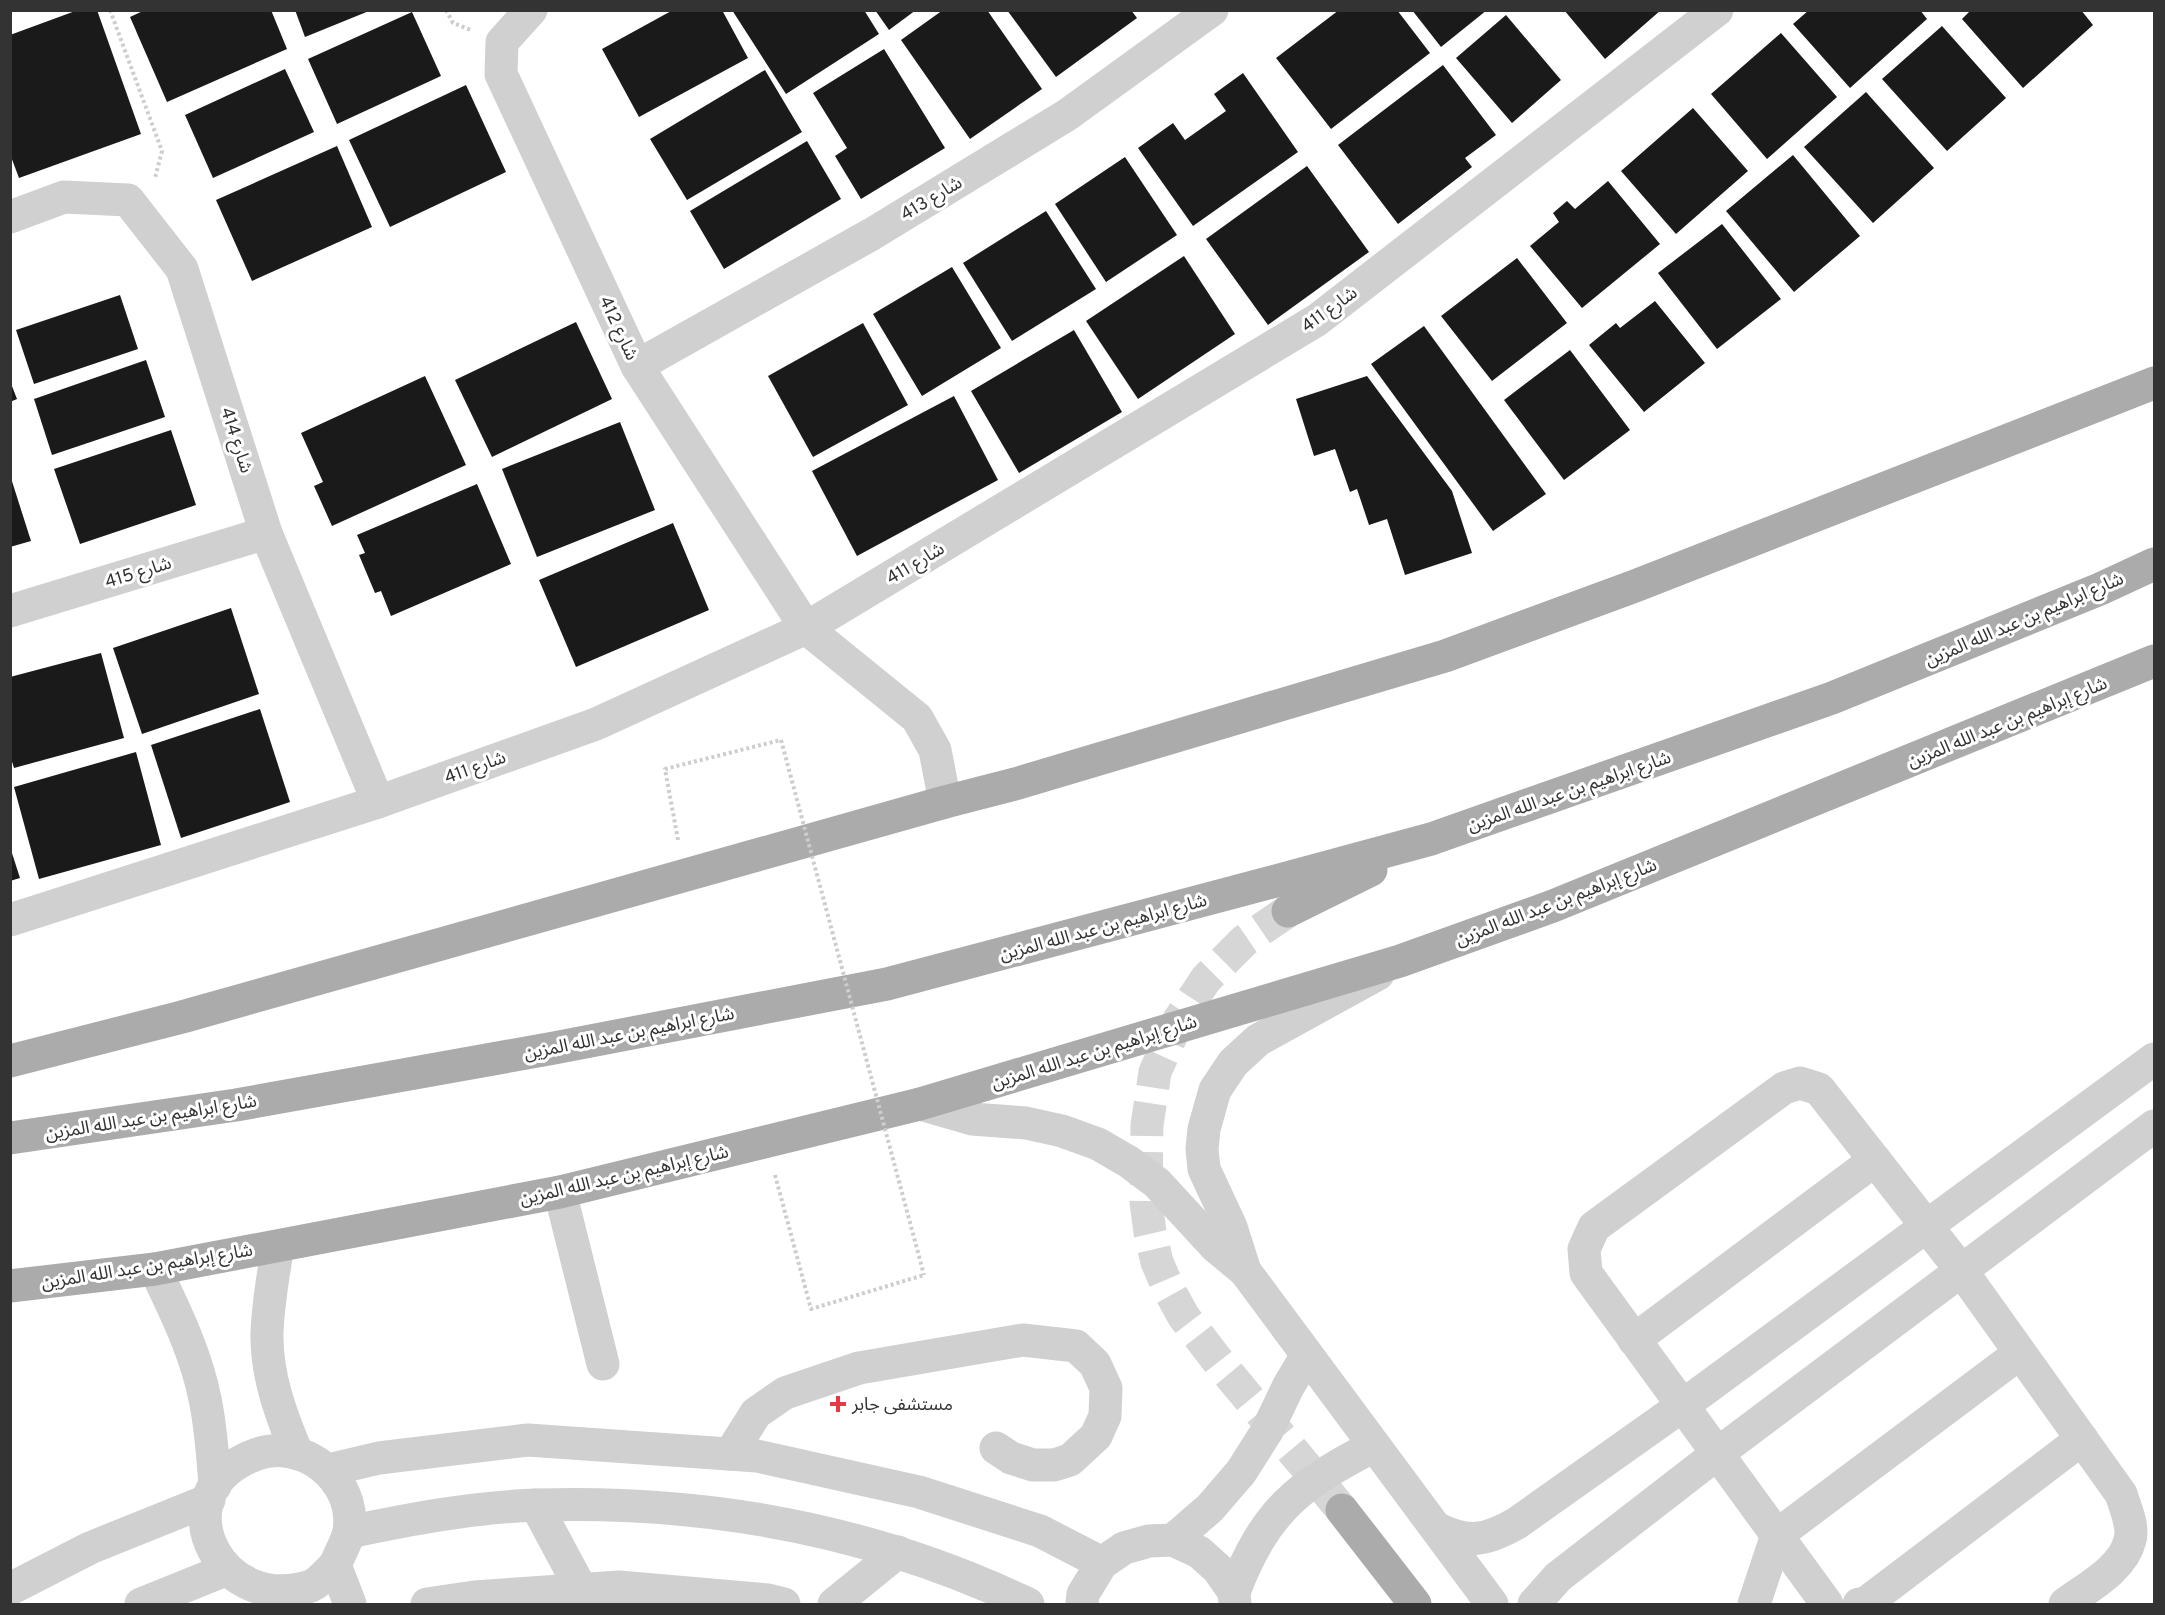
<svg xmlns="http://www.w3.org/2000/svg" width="2165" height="1615" viewBox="0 0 2165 1615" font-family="Overpass,'Noto Sans Arabic',sans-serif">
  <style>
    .building { fill: #1a1a1a }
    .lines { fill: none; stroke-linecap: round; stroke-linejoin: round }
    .major-tunnel { stroke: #d6d6d6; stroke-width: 33; stroke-dasharray: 33 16; stroke-linecap: butt }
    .path { stroke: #cdcdcd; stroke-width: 4; stroke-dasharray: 3 3; stroke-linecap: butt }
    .minor { stroke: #d0d0d0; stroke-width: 33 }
    .major { stroke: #ababab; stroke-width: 33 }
    .path-bridge { stroke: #cdcdcd; stroke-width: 4; stroke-dasharray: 3 3; stroke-linecap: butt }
    .poi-dot { fill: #e63946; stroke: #fff; stroke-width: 2 }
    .labels { text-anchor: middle; stroke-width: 6; stroke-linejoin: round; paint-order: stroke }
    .street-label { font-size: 18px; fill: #333; stroke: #fff }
    .poi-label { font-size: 18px; fill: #333; stroke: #fff; text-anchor: start }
  </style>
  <rect width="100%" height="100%" fill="#fff"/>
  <g class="building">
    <polygon points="78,10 97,10 141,134 19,178 10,154 10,35"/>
    <polygon points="145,10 271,10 287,49 167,102 130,17"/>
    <polygon points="295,10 369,10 369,11 305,37"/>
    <polygon points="673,10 722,10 748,58 639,117 602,49"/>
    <polygon points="732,10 864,10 879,34 786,94"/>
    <polygon points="875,10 916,10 889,30"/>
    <polygon points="943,10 987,10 1042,89 970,139 901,40"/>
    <polygon points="1007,10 1131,10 1137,18 1056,77"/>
    <polygon points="1339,10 1397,10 1430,53 1331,129 1276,58"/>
    <polygon points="1412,10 1487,10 1441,47"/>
    <polygon points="1564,10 1661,10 1605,59"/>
    <polygon points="1809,10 1920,10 1927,19 1850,88 1793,24"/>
    <polygon points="1971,10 2081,10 2093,25 2023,88 1962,19"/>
    <polygon points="412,12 441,76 337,124 308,59"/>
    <polygon points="1506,15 1561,80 1512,123 1456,58"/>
    <polygon points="1942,26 2006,98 1947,151 1882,79"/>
    <polygon points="1781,33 1837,97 1767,159 1711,94"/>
    <polygon points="884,49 945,148 861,199 835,156 847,148 813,93"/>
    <polygon points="1443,65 1496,135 1465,158 1472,167 1398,224 1338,145"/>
    <polygon points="285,69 314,132 213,178 185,115"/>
    <polygon points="765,70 802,132 687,200 650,139"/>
    <polygon points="1243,73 1298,152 1193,226 1138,148 1173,123 1185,140 1226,111 1214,94"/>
    <polygon points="466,85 506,172 390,227 349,140"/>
    <polygon points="1866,92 1934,168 1873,223 1804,147"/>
    <polygon points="1693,108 1748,171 1676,234 1621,171"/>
    <polygon points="807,141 841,199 724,269 690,211"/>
    <polygon points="337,146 372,227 252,281 216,200"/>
    <polygon points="1793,155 1860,236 1794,292 1726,211"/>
    <polygon points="1125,157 1177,235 1106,282 1055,204"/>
    <polygon points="1307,166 1369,252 1268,325 1206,239"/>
    <polygon points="1608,181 1660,244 1582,308 1530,246 1559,222 1553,213 1567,201 1575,209"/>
    <polygon points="1046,211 1096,289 1012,341 963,263"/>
    <polygon points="1722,224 1781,299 1717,349 1658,273"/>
    <polygon points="1184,256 1235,334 1138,399 1086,321"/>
    <polygon points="1517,258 1567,323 1492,381 1441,316"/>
    <polygon points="952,267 1001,348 922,396 873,314"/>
    <polygon points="120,295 138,349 34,384 16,330"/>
    <polygon points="1655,301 1705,363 1644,412 1589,345 1616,323 1620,328"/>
    <polygon points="576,322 612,399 492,457 455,380"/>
    <polygon points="863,323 908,405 813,457 768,376"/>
    <polygon points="1424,326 1546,494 1493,531 1371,364"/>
    <polygon points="1074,330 1122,412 1019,473 971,391"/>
    <polygon points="1570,350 1630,430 1564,480 1504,400"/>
    <polygon points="146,360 165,417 52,455 34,399"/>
    <polygon points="425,376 466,465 332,526 314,486 323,482 301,433"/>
    <polygon points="1367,376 1452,491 1472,553 1405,575 1387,519 1369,525 1357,489 1350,492 1335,449 1314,456 1296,399"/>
    <polygon points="10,381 17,399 10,402"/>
    <polygon points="954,396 998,480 857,556 812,471"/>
    <polygon points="620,422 655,510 537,557 502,469"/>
    <polygon points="171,430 196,505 80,544 54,469"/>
    <polygon points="10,475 31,541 10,547"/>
    <polygon points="477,484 511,564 391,616 381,591 375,593 359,555 365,553 357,535"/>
    <polygon points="673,523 709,610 576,667 539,580"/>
    <polygon points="231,608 259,694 142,734 113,648"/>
    <polygon points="101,653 124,738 14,768 10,755 10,677"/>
    <polygon points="260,709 290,802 181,838 151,745"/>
    <polygon points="136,752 161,845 39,879 14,787"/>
    <polygon points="10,847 20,878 10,881"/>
  </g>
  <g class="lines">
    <polyline class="major-tunnel" points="1288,911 1244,941 1206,979 1177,1023 1155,1072 1147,1125 1146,1202 1150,1232 1157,1262 1169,1290 1184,1317 1221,1365 1342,1510"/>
    <g class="path">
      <polyline points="110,10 162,151 155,178"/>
      <polyline points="446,10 453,23 471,30"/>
      <polyline points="678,840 665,769 781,740"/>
      <polyline points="775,1175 811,1309 924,1275"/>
    </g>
    <g class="minor">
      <polyline points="531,10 502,42 501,74 637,366 806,628 917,718 935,750 945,802"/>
      <polyline points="10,217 64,197 128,200 182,269 266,533 378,802"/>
      <polyline points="637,366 872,234 1067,115 1212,10"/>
      <polyline points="10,611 266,533"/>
      <polyline points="10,920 378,802 596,724 806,628 1317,320 1717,10"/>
      <polyline points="920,1104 972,1119 1026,1123 1062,1131 1098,1144 1129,1162 1157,1183 1216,1247 1245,1271 1492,1604"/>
      <polyline points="560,1192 603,1364"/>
      <path d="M 278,1246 C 273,1275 268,1303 267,1333 C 266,1375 281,1415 297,1453"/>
      <path d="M 155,1269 C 175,1311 196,1353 205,1399 C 211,1427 213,1457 215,1486"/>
      <polyline points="1245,1271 1231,1227 1204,1169 1202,1149 1204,1129 1215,1090 1233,1063 1258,1040 1378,974"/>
      <polyline points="1634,1340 1875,1160"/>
      <polyline points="730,1454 756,1413 785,1393 859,1368 1023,1340 1076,1346 1095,1364 1106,1388 1105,1416 1096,1436 1070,1460 1054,1465 1033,1465 1011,1458 996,1448"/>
      <polyline points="328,1470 379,1458 528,1440 757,1456 919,1492 1040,1531 1102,1563"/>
      <polyline points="536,1505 581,1589"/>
      <path d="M 1436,1528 C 1468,1544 1486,1541 1517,1523 L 1682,1406 L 2154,1059"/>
      <path d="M 349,1532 C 411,1519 474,1507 538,1505 C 709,1500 873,1530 1028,1604"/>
      <polyline points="1173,1540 1210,1508 1241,1472 1267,1431 1288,1387 1307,1355"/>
      <path d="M 335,1565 C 328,1572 320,1582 311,1586 C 221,1615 167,1505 238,1463 C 253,1454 268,1449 285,1451 C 324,1456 355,1491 349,1531 C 347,1542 339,1555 335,1565 L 350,1604"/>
      <polyline points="10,1589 90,1548 209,1500"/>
      <path d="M 1234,1592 C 1265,1511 1298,1485 1374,1446"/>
      <polyline points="141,1604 223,1571"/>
      <polyline points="427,1604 474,1597 619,1587 768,1600 784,1604"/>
      <polyline points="834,1604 898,1552"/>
      <polyline points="1082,1604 1083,1594 1102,1563 1124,1548 1149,1541 1173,1540 1199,1552 1218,1569 1234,1592 1235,1604"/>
      <polyline points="1534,1604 1558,1577 1717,1454 2154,1126"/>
      <polyline points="1754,1604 1777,1535 2020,1353"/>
      <path d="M 1827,1604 L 1586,1273 L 1584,1249 L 1594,1227 L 1784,1088 L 1800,1083 L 1819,1089 L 1961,1270 L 2121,1494 C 2125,1507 2134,1526 2130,1540 C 2123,1569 2088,1587 2065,1604"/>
      <polyline points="1859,1604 1866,1603 2082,1439"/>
    </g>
    <g class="major">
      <polyline points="1288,911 1371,870"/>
      <polyline points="10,1061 182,1017 945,802 1015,784 1445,656 1635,586 2154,383"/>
      <polyline points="10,1138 236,1105 554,1048 887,984 1272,882 1431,839 1832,698 2100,589 2154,564"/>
      <polyline points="10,1286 155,1269 560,1192 920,1104 1400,961 1553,906 2154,661"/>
      <polyline points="1342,1510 1415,1604"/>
    </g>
    <polyline class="path-bridge" points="781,740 924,1275"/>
  </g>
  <path class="poi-dot" d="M835 1395h6v6h6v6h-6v6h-6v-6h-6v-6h6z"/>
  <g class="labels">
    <g class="street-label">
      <text transform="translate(931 198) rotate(-31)" y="6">شارع 413</text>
      <text transform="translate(1329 309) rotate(-36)" y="6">شارع 411</text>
      <text transform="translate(619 328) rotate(65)" y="6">شارع 412</text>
      <text transform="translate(237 440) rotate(72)" y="6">شارع 414</text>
      <text transform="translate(915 563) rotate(-31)" y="6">شارع 411</text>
      <text transform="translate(138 572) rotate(-17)" y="6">شارع 415</text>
      <text transform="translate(2024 619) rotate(-23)" y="6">شارع ابراهيم بن عبد الله المزين</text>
      <text transform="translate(2007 722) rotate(-22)" y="6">شارع إبراهيم بن عبد الله المزين</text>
      <text transform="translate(475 767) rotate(-20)" y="6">شارع 411</text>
      <text transform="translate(1569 791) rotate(-19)" y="6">شارع ابراهيم بن عبد الله المزين</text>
      <text transform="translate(1556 902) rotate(-21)" y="6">شارع إبراهيم بن عبد الله المزين</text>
      <text transform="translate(1103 927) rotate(-15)" y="6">شارع ابراهيم بن عبد الله المزين</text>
      <text transform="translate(629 1033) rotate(-11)" y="6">شارع ابراهيم بن عبد الله المزين</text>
      <text transform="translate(1094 1052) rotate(-17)" y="6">شارع إبراهيم بن عبد الله المزين</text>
      <text transform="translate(151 1117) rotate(-9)" y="6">شارع ابراهيم بن عبد الله المزين</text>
      <text transform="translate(624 1175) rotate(-13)" y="6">شارع إبراهيم بن عبد الله المزين</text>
      <text transform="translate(147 1266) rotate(-9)" y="6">شارع إبراهيم بن عبد الله المزين</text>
    </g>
    <g class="poi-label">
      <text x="852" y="1410">مستشفى جابر</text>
    </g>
  </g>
  <rect width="2165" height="1615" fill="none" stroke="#333333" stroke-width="24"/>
</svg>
